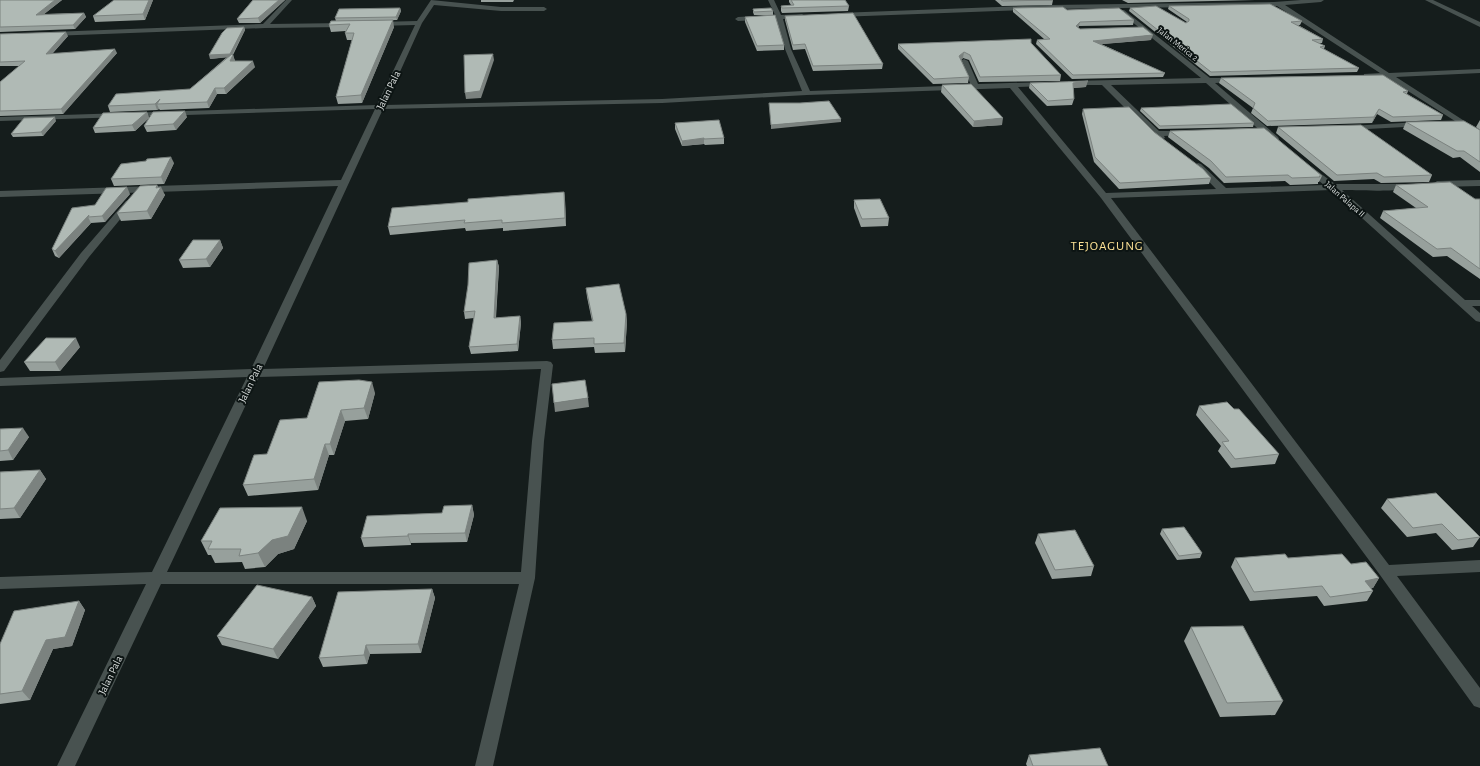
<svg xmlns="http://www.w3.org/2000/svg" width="1480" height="766" viewBox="0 0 1480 766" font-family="'Alegreya Sans',sans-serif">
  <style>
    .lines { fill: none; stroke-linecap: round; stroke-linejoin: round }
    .minor { fill: #485250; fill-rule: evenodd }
    .wall { fill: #97a09c }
    .shaded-wall { fill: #7b827f }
    .building { fill: #b0bab5; stroke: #7b827f }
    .labels { text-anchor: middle; stroke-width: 4; stroke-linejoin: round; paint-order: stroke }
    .far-street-label { font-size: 9px; fill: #d7dcdb; stroke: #0c1413 }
    .street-label { font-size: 11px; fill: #d7dcdb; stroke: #0c1413 }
    .quarter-label { font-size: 13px; letter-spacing: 1px; fill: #fce195; stroke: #0c1413 }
  </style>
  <rect width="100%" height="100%" fill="#151d1c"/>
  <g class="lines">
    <g class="minor">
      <polygon points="286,0 292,0 270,24 345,23 348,25 345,27 265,28 51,36 48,34 51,32 263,24"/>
      <path d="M 431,0 L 501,7 L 544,7 L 547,9 L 544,11 L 501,11 L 434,5 L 422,23 L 385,105 L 662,99 L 802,91 L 785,49 L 776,19 L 738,21 L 735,19 L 738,17 L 775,15 L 768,0 L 774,0 L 781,15 L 802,14 L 805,16 L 802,18 L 783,19 L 791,49 L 810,91 L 971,85 L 960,61 L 964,59 L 968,61 L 978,84 L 1048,82 L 1048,86 L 1045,86 L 1018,87 L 1106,193 L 1216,189 L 1194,166 L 1198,163 L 1201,164 L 1226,188 L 1324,185 L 1306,170 L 1305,168 L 1309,165 L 1335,184 L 1414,184 L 1416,186 C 1408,193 1354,190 1342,190 L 1465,300 L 1480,300 L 1480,306 L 1472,306 L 1480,313 L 1480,322 L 1476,321 L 1331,190 L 1111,198 L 1389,565 L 1480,560 L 1480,572 L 1397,576 L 1480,688 L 1480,708 L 1474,706 L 1380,575 L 1101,198 L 1010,88 L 807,95 L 662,103 L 383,109 L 263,369 L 547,361 L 551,362 L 553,365 L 544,441 L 535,578 L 493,766 L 475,766 L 519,584 L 161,584 L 75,766 L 57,766 L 146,584 L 0,589 L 0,577 L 152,572 L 247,377 L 0,386 L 0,378 L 251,369 L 338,186 L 0,197 L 0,191 L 341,180 L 375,109 L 0,121 L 0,117 L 377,105 L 415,25 L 377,26 L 374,24 L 377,22 L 417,21 ZM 541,369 L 532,441 L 521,572 L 167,572 L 259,377 Z"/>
      <polygon points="1301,0 1324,0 1321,2 1285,5 1389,73 1480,69 1480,73 1396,77 1480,131 1480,137 1386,77 1364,78 1364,74 1380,73 1277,6 1050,9 838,17 835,15 838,13 1050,5 1274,2"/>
      <polygon points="1425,0 1433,0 1480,22 1480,27"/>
      <polygon points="1120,10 1124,10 1210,78 1238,78 1238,82 1235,82 1215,83 1278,137 1279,139 1278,141 1272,141 1206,83 1111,85 1159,131 1184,131 1188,133 1184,135 1164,136 1165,138 1161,140 1153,136 1102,85 1068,85 1068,81 1071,81 1201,78 1120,12"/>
      <polygon points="1420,122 1424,124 1423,126 1349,130 1345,128 1349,126"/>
      <polygon points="1480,180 1480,186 1437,187 1433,184 1437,181"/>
      <polygon points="129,200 132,201 134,203 132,205 89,257 4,371 0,372 0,360 81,253 126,201"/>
    </g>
  </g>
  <g class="wall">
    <polygon points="0,0 62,0 44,14 84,13 86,17 75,29 0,32"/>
    <polygon points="153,0 145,20 95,22 93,16"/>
    <polygon points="253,0 285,0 260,23 239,23 237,19"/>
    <polygon points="481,0 514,0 513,2 481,2"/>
    <polygon points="789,0 845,0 849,6 848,11 782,13 781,11 781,6 791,5 789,2"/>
    <polygon points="995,0 1053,0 1052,5 1002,6"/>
    <polygon points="1122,0 1255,0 1128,3"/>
    <polygon points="1169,6 1302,21 1300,25 1298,25 1323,39 1322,43 1318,43 1325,46 1324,49 1359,68 1357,72 1210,76 1129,11 1130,8 1186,23 1187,22 1168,9"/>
    <polygon points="400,8 401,11 397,20 336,21 335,18"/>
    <polygon points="1013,8 1067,10 1134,20 1133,25 1079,26 1078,28 1080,29 1151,40 1101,44 1165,73 1163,77 1072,79 1036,44 1037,40 1044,39 1013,12"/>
    <polygon points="753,9 773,11 773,15 754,15 753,12"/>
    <polygon points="785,16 883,64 882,69 813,71 805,49 793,50 785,20"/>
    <polygon points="745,17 784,45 784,50 757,51 745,22"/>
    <polygon points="331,21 394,27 362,103 338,104 336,97 352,40 347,40 345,33 346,31 331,32 329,25"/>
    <polygon points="244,27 245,30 233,55 235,61 255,67 226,94 217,94 209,108 160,110 159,109 157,110 110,112 108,106 190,89 227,57 210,59"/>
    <polygon points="0,34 68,36 53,53 117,53 63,114 0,116 0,82 19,66 0,66"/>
    <polygon points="1031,43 1061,75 1060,81 979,82 969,60 963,58 961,60 969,77 968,83 933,84 898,49 898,44"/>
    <polygon points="1221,78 1408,91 1407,94 1443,115 1441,120 1391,122 1377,114 1372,123 1267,126 1251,113 1253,108 1219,83"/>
    <polygon points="1030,83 1086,87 1073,88 1074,99 1072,105 1047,106 1029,88"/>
    <polygon points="942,85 1002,125 973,127 941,92"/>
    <polygon points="1141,108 1254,123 1253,127 1159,129 1140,111"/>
    <polygon points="1083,109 1211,178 1209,184 1119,189 1094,162 1082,114"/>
    <polygon points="147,112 149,118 187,117 176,130 147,132 144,126 149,118 135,131 95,133 93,128"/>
    <polygon points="1480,120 1480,172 1460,157 1453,158 1403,129 1406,122 1480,130 1476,127"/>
    <polygon points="56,121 43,136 13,137 11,134"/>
    <polygon points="675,123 724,138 724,144 705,145 704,144 682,146 675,129"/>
    <polygon points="1278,127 1432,175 1429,182 1381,183 1374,179 1334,181 1276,133"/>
    <polygon points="1170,131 1322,176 1319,182 1318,182 1318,184 1290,185 1285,181 1224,183 1209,168 1168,137"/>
    <polygon points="174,163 164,184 114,186 111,179"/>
    <polygon points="157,185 158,187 165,195 151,219 121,221 117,213"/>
    <polygon points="1396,185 1475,199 1480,199 1480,279 1447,256 1433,257 1380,218 1383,211 1416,208 1393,192"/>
    <polygon points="564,192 565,200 566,226 503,231 503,228 466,231 465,228 390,235 388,227 468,202"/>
    <polygon points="130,194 105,222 91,223 59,258 55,256 52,249 95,205"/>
    <polygon points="854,200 889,218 888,226 861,227 854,208"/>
    <polygon points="220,240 223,248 210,267 183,268 179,260"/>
    <polygon points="497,260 499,267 496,318 520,316 521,323 518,351 471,354 469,347 474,318 465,319 464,312"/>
    <polygon points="586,288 626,314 627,322 625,352 595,353 594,347 553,349 552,340 592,321 587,297"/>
    <polygon points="80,347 60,371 30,371 24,362"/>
    <polygon points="375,393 368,419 345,421 334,455 329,455 318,490 248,496 243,485 267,454 307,418"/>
    <polygon points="1199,406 1234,409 1279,454 1275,464 1231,468 1218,451 1221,446 1196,415"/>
    <polygon points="0,429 29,437 13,460 0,461"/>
    <polygon points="40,470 46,479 20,518 0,519 0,472"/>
    <polygon points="1387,499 1480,537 1473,547 1452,550 1436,533 1407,537 1381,508"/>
    <polygon points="472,505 474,515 467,542 411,543 411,545 364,547 361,538 442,513"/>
    <polygon points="307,521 294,549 278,554 265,567 245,569 242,562 215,563 211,555 208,555 201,541"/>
    <polygon points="1162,529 1202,553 1200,558 1177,560 1160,534"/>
    <polygon points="1038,534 1094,566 1091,576 1052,579 1035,543"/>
    <polygon points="1235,558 1288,558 1351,564 1379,578 1373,588 1371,588 1373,591 1367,601 1324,606 1317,596 1250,601 1231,567"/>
    <polygon points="432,589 435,598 421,653 370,654 367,664 323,667 319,658"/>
    <polygon points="312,597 316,606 278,659 222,645 217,636"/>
    <polygon points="79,601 85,610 72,646 53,649 30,700 0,704 0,644"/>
    <polygon points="1191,627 1283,701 1275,715 1220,717 1184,641"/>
    <polygon points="1029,755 1108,766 1027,766 1026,764"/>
  </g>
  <g class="shaded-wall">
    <polygon points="55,0 62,0 38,19 36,15"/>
    <polygon points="149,0 153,0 145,20 143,14"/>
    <polygon points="279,0 285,0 260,23 258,18"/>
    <polygon points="400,8 401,11 397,20 396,17"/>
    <polygon points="84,13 86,17 75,29 73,25"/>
    <polygon points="393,20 394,27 362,103 361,95"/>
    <polygon points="1080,22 1079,26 1075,30 1076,26"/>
    <polygon points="244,27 245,30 231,57 210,59 209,55"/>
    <polygon points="66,32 68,36 48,58 46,54"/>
    <polygon points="1153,35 1151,40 1092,45 1093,41"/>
    <polygon points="115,49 117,53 63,114 61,109"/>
    <polygon points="964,52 963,58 959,62 959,56"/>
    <polygon points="493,54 494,60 481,98 466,99 465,93"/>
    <polygon points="233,55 235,61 231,67 230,61"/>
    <polygon points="253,61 255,67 226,94 224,88"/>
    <polygon points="1088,81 1086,87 1071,88 1073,83"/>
    <polygon points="215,88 217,94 209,108 207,102"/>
    <polygon points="160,99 157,104 159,109 157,110 155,104"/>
    <polygon points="1379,109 1377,114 1372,123 1374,117"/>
    <polygon points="185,111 187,117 176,130 173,124"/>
    <polygon points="147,112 149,118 135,131 132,125"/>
    <polygon points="55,117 56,121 43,136 41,132"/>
    <polygon points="1003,118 1002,125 973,127 974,121"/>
    <polygon points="841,119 841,122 771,129 771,125"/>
    <polygon points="704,138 704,144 682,146 682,141"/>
    <polygon points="171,157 174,163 164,184 161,177"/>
    <polygon points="157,185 159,191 161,187 165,195 151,219 147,211"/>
    <polygon points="127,187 130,194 105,222 102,216"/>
    <polygon points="564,192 565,200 566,226 565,218"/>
    <polygon points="89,215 88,217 91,223 59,258 55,251"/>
    <polygon points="220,240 223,248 210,267 206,259"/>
    <polygon points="497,260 499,267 495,325 494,318"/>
    <polygon points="626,314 627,322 625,352 624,343"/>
    <polygon points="520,316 521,323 518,351 517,344"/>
    <polygon points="76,338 80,347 60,371 55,362"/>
    <polygon points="372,382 375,393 368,419 364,408"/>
    <polygon points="588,398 589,407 555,412 554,403"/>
    <polygon points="341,410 345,421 334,455 330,444"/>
    <polygon points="23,428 29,437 13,460 8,450"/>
    <polygon points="325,444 329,455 318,490 314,479"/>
    <polygon points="40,470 46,479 20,518 14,508"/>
    <polygon points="472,505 474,515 467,542 465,533"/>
    <polygon points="302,507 307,521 294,549 278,554 265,567 258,553"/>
    <polygon points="408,534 411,543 411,545 408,536"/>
    <polygon points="1379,578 1373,588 1360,590 1365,581"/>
    <polygon points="432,589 435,598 421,653 418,644"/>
    <polygon points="312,597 316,606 278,659 273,649"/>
    <polygon points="79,601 85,610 72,646 53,649 30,700 22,691 46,640"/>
    <polygon points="366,645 370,654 367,664 364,655"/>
  </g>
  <g class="building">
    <polygon points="0,0 55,0 36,15 84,13 73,25 0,27"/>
    <polygon points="114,0 149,0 143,14 93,16"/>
    <polygon points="253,0 279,0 258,18 237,19"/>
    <polygon points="791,0 845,0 849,6 782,8 781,6 794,5"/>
    <polygon points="1001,0 1053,0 1003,1"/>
    <polygon points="1270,4 1302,21 1291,22 1323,39 1312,40 1325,46 1320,47 1359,68 1211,72 1130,8 1156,6 1186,23 1189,21 1189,19 1169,6"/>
    <polygon points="1063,7 1067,10 1119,8 1134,20 1080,22 1076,26 1080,29 1143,27 1153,35 1093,41 1165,73 1073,75 1037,40 1050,39 1013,8"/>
    <polygon points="400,8 396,17 335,18 339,9"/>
    <polygon points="771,8 773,11 754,12 753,9"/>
    <polygon points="853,13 883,64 813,66 805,44 793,45 785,16"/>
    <polygon points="775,15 784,45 757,46 745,17"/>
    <polygon points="393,20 361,95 336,97 354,33 345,33 350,24 329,25 331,21"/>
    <polygon points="244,27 230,54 209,55 222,33 227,28"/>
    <polygon points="66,32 46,54 115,49 61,109 0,111 0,82 25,61 0,62 0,34"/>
    <polygon points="1031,39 1031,43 1061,75 980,77 970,55 964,52 959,56 969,77 934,79 898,44"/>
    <polygon points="232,54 233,55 230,61 253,61 224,88 215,88 207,102 157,104 160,99 155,104 108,106 116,94 190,89"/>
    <polygon points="493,54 480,91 465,93 464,55"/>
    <polygon points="1383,75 1408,91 1403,92 1443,115 1393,117 1379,109 1374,117 1268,121 1253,108 1255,103 1221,78"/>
    <polygon points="1088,81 1073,83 1074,99 1048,101 1030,83"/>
    <polygon points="971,84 1003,118 974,121 942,85"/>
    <polygon points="829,101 841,119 771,125 769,103 800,103"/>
    <polygon points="1231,104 1254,123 1160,126 1141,108"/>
    <polygon points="1129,107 1154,132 1203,169 1211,178 1120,183 1095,157 1083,109"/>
    <polygon points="185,111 173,124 144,126 153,112"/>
    <polygon points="147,112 132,125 93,128 103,113"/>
    <polygon points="55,117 41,132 11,134 24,118"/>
    <polygon points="719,120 724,138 704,139 704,138 682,141 675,123"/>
    <polygon points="1464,121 1480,130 1480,162 1464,151 1457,151 1406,122"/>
    <polygon points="1361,125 1432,175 1384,177 1377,173 1337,175 1278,127"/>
    <polygon points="1264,128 1322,176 1319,176 1320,177 1292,178 1288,175 1226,177 1211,161 1170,131"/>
    <polygon points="171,157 161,177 111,179 121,164 146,161 147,159"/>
    <polygon points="1450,182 1475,199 1480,199 1480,269 1451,248 1437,249 1383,211 1428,207 1396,185"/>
    <polygon points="157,185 156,188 161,187 147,211 117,213 140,186"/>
    <polygon points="127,187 102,216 88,217 89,215 55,251 52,249 72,208 95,205 106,188"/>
    <polygon points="564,192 565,218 502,223 502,220 464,223 465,220 388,227 392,208 468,202 468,199"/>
    <polygon points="880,199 889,218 862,219 854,200"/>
    <polygon points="193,240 220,240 206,259 179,260"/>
    <polygon points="497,260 494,318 520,316 517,344 469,347 475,311 464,312 468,285 469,263"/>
    <polygon points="619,284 626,314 624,343 594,344 594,338 552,340 554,323 593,321 586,288"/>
    <polygon points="46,338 76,338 55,362 24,362"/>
    <polygon points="359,380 372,382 364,408 341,410 330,444 325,444 314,479 243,485 254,455 267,454 280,420 307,418 319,382"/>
    <polygon points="585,380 588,398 554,403 552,384"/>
    <polygon points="1227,402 1234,409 1239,409 1279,454 1235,459 1222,442 1229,441 1199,406"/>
    <polygon points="23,428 8,450 0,451 0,429"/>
    <polygon points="40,470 14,508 0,509 0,472"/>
    <polygon points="1436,493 1480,537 1458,540 1442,524 1413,528 1387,499"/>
    <polygon points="472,505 465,533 408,534 408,536 361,538 367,516 442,513 444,506"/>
    <polygon points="302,507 288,536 272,540 258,553 239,556 241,549 208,549 212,541 201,541 220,508"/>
    <polygon points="1184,527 1202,553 1179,556 1162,529"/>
    <polygon points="1075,530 1094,566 1055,570 1038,534"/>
    <polygon points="1285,554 1288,558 1342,554 1351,564 1366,562 1379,578 1365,581 1373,591 1330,597 1322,586 1254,592 1235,558"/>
    <polygon points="257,585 312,597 273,649 217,636"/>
    <polygon points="432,589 418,644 366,645 364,655 319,658 338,592"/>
    <polygon points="79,601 65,637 46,640 22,691 0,694 0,644 14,611"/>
    <polygon points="1243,626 1283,701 1227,703 1191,627"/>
    <polygon points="1100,748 1108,766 1033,766 1029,755"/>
  </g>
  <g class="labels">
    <g class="far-street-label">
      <text transform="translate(1178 44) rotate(38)" y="3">Jalan Merica 2</text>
      <text transform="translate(1345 199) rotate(41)" y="3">Jalan Palapa II</text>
    </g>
    <g class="street-label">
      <text transform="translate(388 90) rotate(-64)" y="4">Jalan Pala</text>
      <text transform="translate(250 383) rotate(-64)" y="4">Jalan Pala</text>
      <text transform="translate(110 675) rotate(-64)" y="4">Jalan Pala</text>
    </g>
    <g class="quarter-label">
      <text x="1107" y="250">TEJOAGUNG</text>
    </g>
  </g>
</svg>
